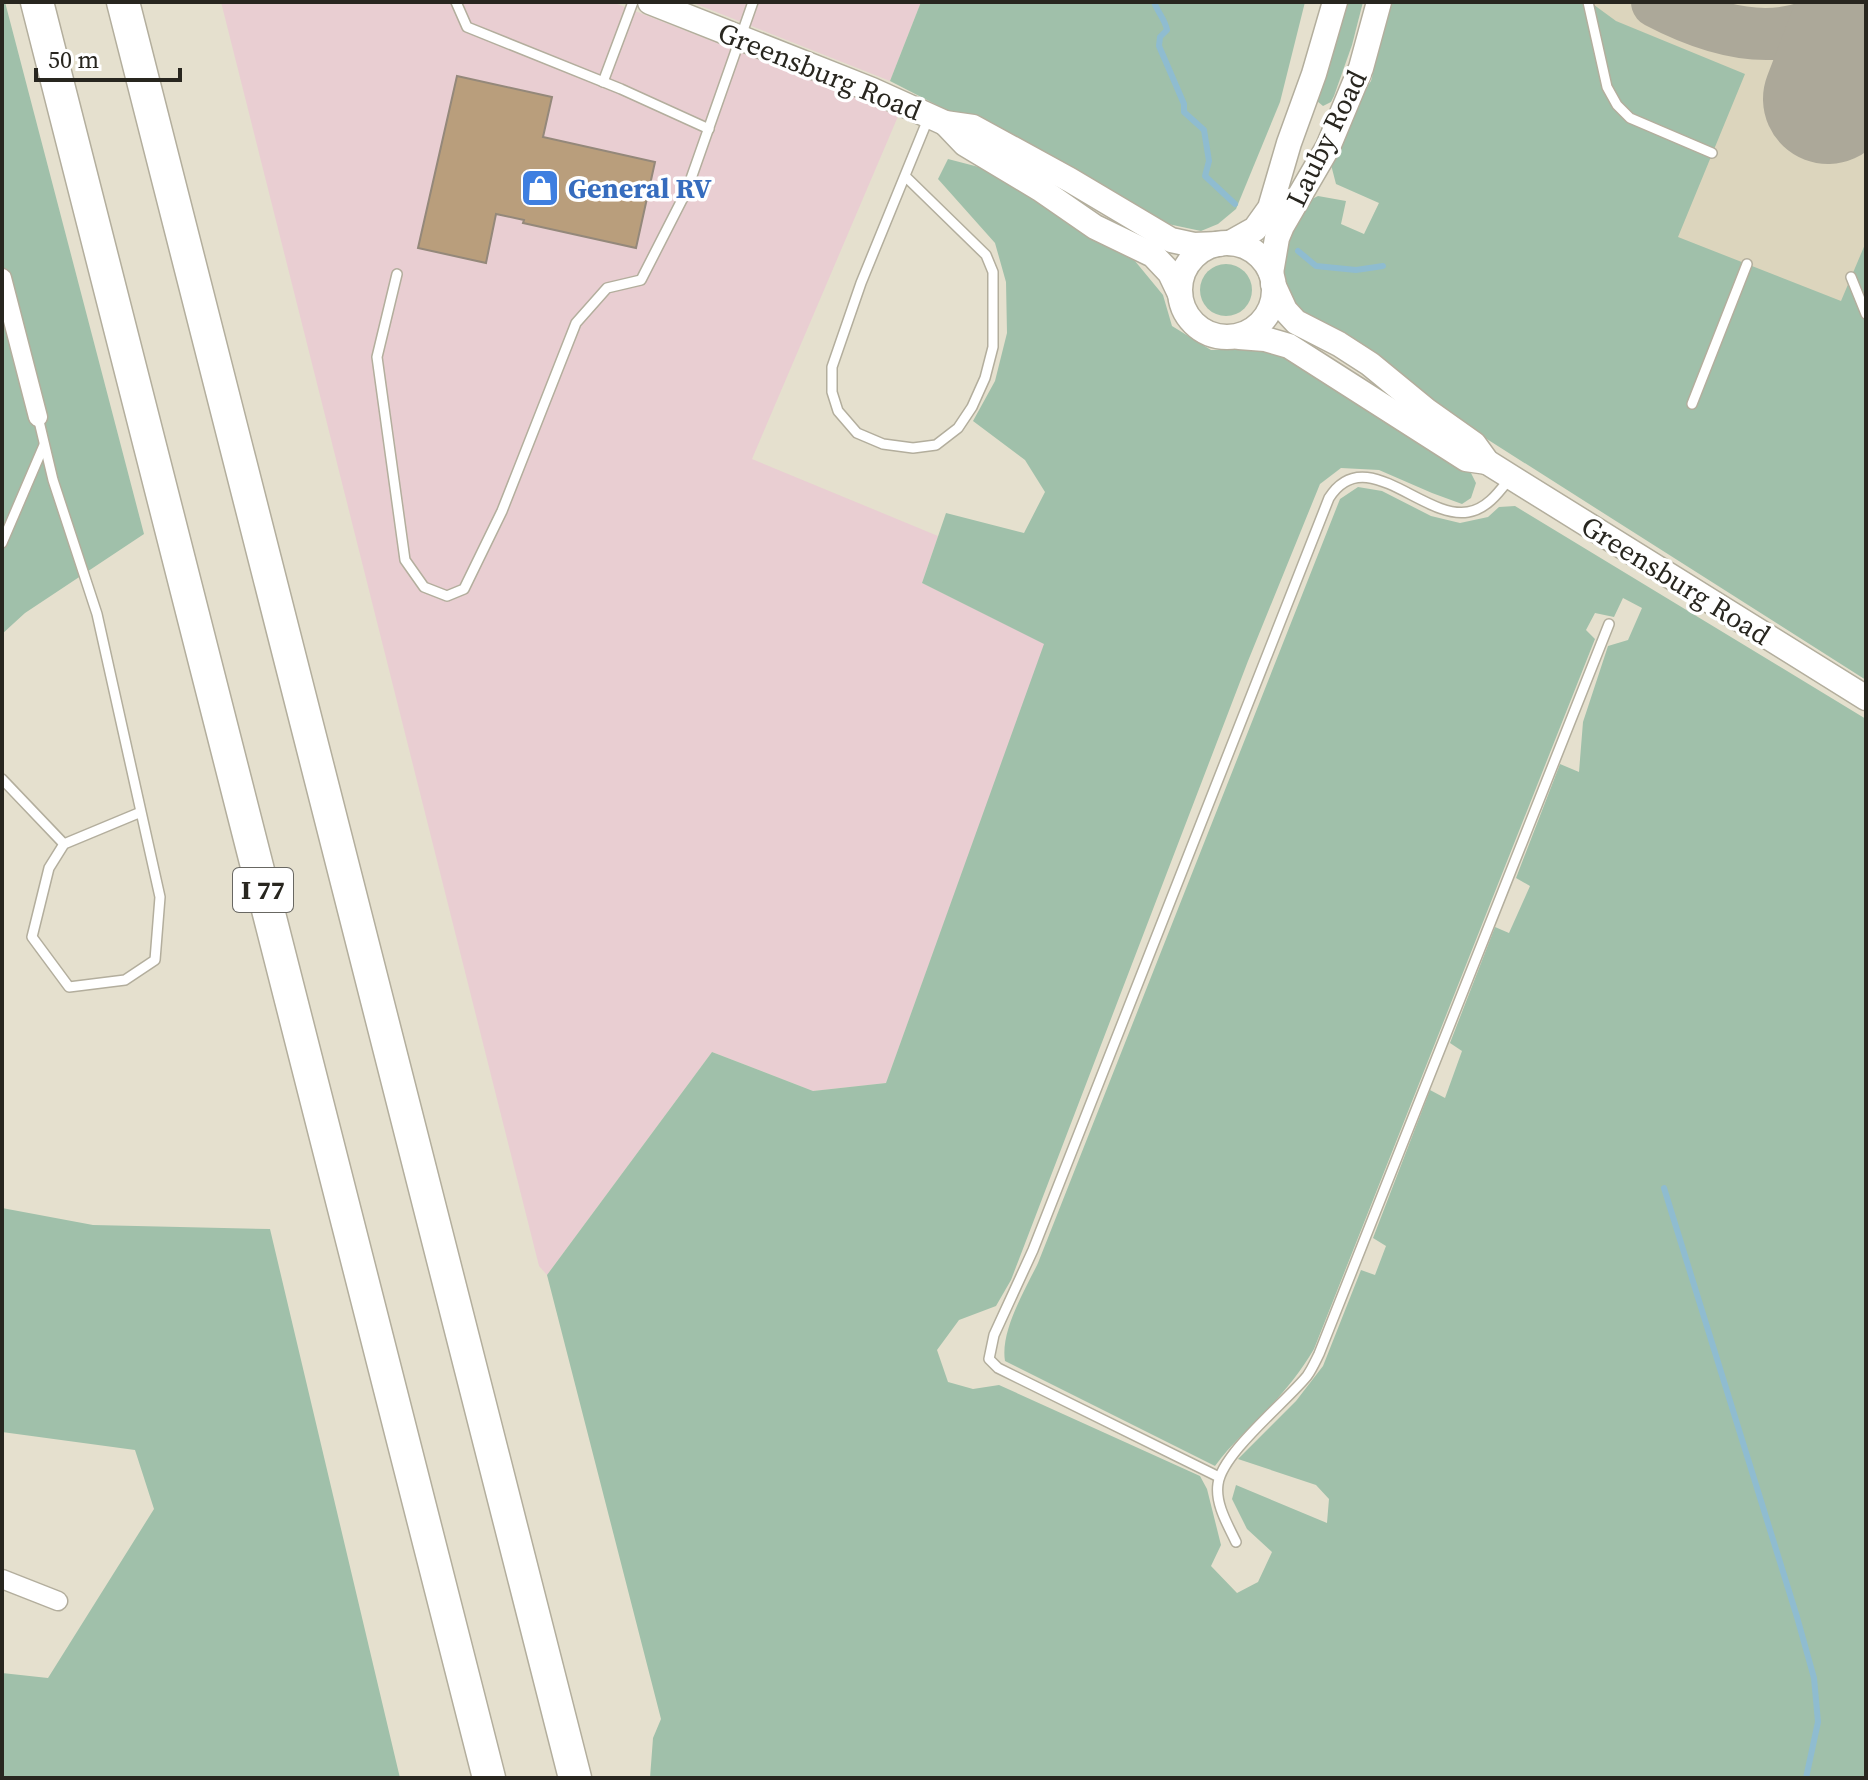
<svg xmlns="http://www.w3.org/2000/svg" width="1868" height="1780" viewBox="0 0 1868 1780" font-family="'Source Serif 4',serif">
  <style>
    .commercial { fill: #e9ced2 }
    .built { fill: #dcd5bd }
    .green { fill: #a0c0aa }
    .lines { fill: none; stroke-linecap: round; stroke-linejoin: round }
    .stream { stroke: #8fbcd0; stroke-width: 6 }
    .taxiway { stroke: #aca899; stroke-width: 52 }
    .runway { stroke: #aca899; stroke-width: 130 }
    .building { fill: #b99e7c; stroke: #94887a; stroke-width: 2 }
    .lane-casing { stroke: #b3ae9d; stroke-width: 12 }
    .street-casing { stroke: #b3ae9d; stroke-width: 21 }
    .secondary-casing { stroke: #b3ae9d; stroke-width: 27 }
    .highway-casing { stroke: #b3ae9d; stroke-width: 35 }
    .lane { stroke: #fff; stroke-width: 9 }
    .street { stroke: #fff; stroke-width: 18 }
    .secondary { stroke: #fff; stroke-width: 24 }
    .highway { stroke: #fff; stroke-width: 32 }
    .labels { text-anchor: middle; stroke-width: 7; stroke-linejoin: round; paint-order: stroke }
    .shield { fill: #fff; stroke: #686762; stroke-width: 2 }
    .shield-label { font-size: 26px; font-weight: bold; fill: #28261f }
    .street-label { font-size: 28px; fill: #28261f; stroke: #fff }
    .shop-label { font-size: 28px; font-weight: bold; fill: #366cbe; stroke: #fff; text-anchor: start }
  </style>
  <rect width="100%" height="100%" fill="#e5e0ce"/>
  <g class="commercial">
    <polygon points="221,2 612,2 899,114 752,459 938,536 922,583 1045,644 886,1083 813,1091 712,1052 547,1275 539,1266"/>
    <polygon points="691,2 921,2 890,81"/>
  </g>
  <polygon class="built" points="1416,2 1866,2 1866,656 1365,234 1379,203"/>
  <g class="green">
    <polygon points="2,2 5,2 144,534 25,613 2,634"/>
    <polygon points="921,2 1305,2 1280,102 1236,209 1218,224 1201,231 1168,224 890,81"/>
    <polygon points="1343,2 1363,2 1352,45 1334,96 1331,102 1323,106 1317,101"/>
    <polygon points="1391,2 1590,2 1616,21 1745,74 1678,237 1841,301 1866,242 1866,680 1479,434 1301,318 1285,292 1282,263 1287,235 1300,205 1318,196 1346,201 1341,224 1364,234 1379,203 1336,184 1329,157 1363,93 1371,81"/>
    <path d="M 948,159 L 998,172 L 1135,261 L 1163,295 L 1172,326 L 1211,350 L 1257,349 L 1295,360 L 1469,469 L 1476,483 L 1471,498 L 1462,504 L 1432,493 L 1379,470 L 1341,468 L 1320,484 L 1248,661 L 1011,1280 L 996,1306 L 959,1320 L 937,1350 L 948,1382 L 973,1389 L 999,1385 L 1200,1476 L 1207,1489 L 1221,1545 L 1211,1566 L 1237,1593 L 1258,1582 L 1272,1552 L 1247,1529 L 1232,1499 L 1236,1485 L 1327,1523 L 1329,1499 L 1316,1485 L 1238,1459 L 1296,1401 L 1323,1366 L 1361,1270 L 1375,1275 L 1386,1246 L 1373,1238 L 1430,1090 L 1445,1098 L 1462,1051 L 1450,1043 L 1495,927 L 1509,933 L 1530,886 L 1516,878 L 1560,764 L 1579,772 L 1583,722 L 1608,646 L 1628,640 L 1642,608 L 1623,598 L 1614,617 L 1595,613 L 1586,630 L 1595,639 L 1314,1349 C 1301,1371 1285,1391 1267,1410 C 1248,1430 1232,1443 1215,1466 L 1005,1361 C 1000,1331 1025,1290 1038,1263 L 1340,499 L 1358,487 L 1382,491 L 1431,516 L 1460,523 L 1488,517 L 1499,507 L 1515,506 L 1866,719 L 1866,1778 L 650,1778 L 653,1738 L 661,1719 L 547,1275 L 712,1052 L 813,1091 L 886,1083 L 1044,644 L 922,583 L 946,513 L 1024,533 L 1045,492 L 1025,460 L 973,421 L 995,381 L 1007,333 L 1006,282 L 995,243 L 938,179 Z"/>
    <circle cx="1226" cy="290" r="26"/>
    <polygon points="2,1208 93,1225 270,1229 400,1778 2,1778 2,1673 48,1678 154,1509 135,1450 2,1432"/>
  </g>
  <g class="lines">
    <g class="stream">
      <path d="M 1154,2 C 1158,13 1165,19 1167,30 L 1160,37 L 1159,46 L 1184,104 L 1184,112 L 1204,130 L 1209,161 L 1205,176 L 1235,204"/>
      <polyline points="1298,251 1316,266 1356,270 1383,266"/>
      <polyline points="1664,1188 1797,1617 1814,1678 1818,1722 1806,1778"/>
    </g>
    <g class="taxiway">
      <path d="M 1657,2 C 1718,34 1791,54 1849,2"/>
      <path d="M 1851,36 C 1853,55 1854,76 1866,91"/>
    </g>
    <polyline class="runway" points="1828,99 1865,2"/>
  </g>
  <polygon class="building" points="457,76 552,97 543,137 655,162 636,248 523,223 524,220 496,214 486,263 418,248"/>
  <g class="lines">
    <g class="lane-casing">
      <g id="lane">
        <polyline points="456,2 467,27 621,89 709,129"/>
        <polyline points="1588,2 1607,87 1617,105 1630,118 1712,153"/>
        <polyline points="603,82 633,2"/>
        <polyline points="905,176 986,255 993,272 993,347 985,378 972,407 958,428 936,445 913,448 883,444 857,433 838,411 832,392 832,367 861,283 928,119"/>
        <polyline points="397,274 377,357 405,560 424,587 447,596 464,589 502,511 576,323 607,288 641,280 687,190 753,2"/>
        <polyline points="1851,277 1866,314"/>
        <polyline points="1692,404 1747,264"/>
        <polyline points="38,417 53,480 97,614 160,897 155,960 125,980 69,987 32,937 49,868 64,844 141,812"/>
        <polyline points="2,543 44,445"/>
        <polyline points="2,779 64,844"/>
        <path d="M 1219,1477 L 998,1368 L 989,1359 L 994,1335 L 1033,1250 L 1329,498 C 1365,441 1423,520 1468,512 C 1487,509 1499,492 1510,478"/>
        <path d="M 1236,1542 C 1228,1525 1215,1504 1218,1484 C 1222,1453 1286,1402 1307,1376 C 1312,1369 1315,1362 1319,1354 L 1609,624"/>
      </g>
    </g>
    <g class="street-casing">
      <g id="street">
        <polyline points="2,278 38,417"/>
        <polyline points="2,1579 58,1601"/>
      </g>
    </g>
    <g class="secondary-casing">
      <g id="secondary">
        <polyline points="650,2 872,90 945,123 973,127 1070,180 1171,240 1194,245 1219,244"/>
        <polyline points="945,123 965,144 1040,189 1095,227 1153,255 1170,273 1180,294"/>
        <circle cx="1227" cy="290" r="47"/>
        <polyline points="1230,243 1255,229 1270,208 1289,143 1314,74 1335,2"/>
        <polyline points="1271,273 1277,238 1282,226 1328,147 1361,68 1379,2"/>
        <polyline points="1273,284 1285,310 1296,322 1339,344 1370,364 1426,410 1474,444 1487,462 1866,698"/>
        <polyline points="1239,337 1265,339 1289,346 1466,459 1487,462"/>
      </g>
    </g>
    <g class="highway-casing">
      <g id="highway">
        <polyline points="37,2 489,1778"/>
        <polyline points="123,2 575,1778"/>
      </g>
    </g>
    <use href="#lane" class="lane"/>
    <use href="#street" class="street"/>
    <use href="#secondary" class="secondary"/>
    <use href="#highway" class="highway"/>
  </g>
  <defs>
    <g id="shop-square" transform="scale(2)"><rect x="-9" y="-9" width="18" height="18" rx="4" fill="#3f7fe0" stroke="#fff"/><path d="M-5-2.5h2.3a2.7 3.5 0 0 1 5.4 0H5L5.5 6h-11ZM-1.5-2.5h3a1.5 2.3 0 0 0-3 0Z" fill="#fff"/></g>
  </defs>
  <g fill-rule="evenodd">
    <use href="#shop-square" x="540" y="188"/>
  </g>
  <g class="labels">
    <rect class="shield" x="233" y="868" width="60" height="44" rx="6"/>
    <g class="shield-label">
      <text x="263" y="899">I 77</text>
    </g>
    <g class="street-label">
      <text transform="translate(820 71) rotate(22)" y="10">Greensburg Road</text>
      <text transform="translate(1326 138) rotate(-64)" y="10">Lauby Road</text>
      <text transform="translate(1676 580) rotate(32)" y="10">Greensburg Road</text>
    </g>
    <g class="shop-label">
      <text x="568" y="198">General RV</text>
    </g>
  </g>
  <rect width="1868" height="1780" fill="none" stroke="#28261f" stroke-width="8"/>
  <path d="M36 68v12h144v-12" fill="none" stroke="#28261f" stroke-width="4"/>
  <text x="48" y="68" font-size="24" fill="#28261f" stroke="#ffffff" stroke-width="6" paint-order="stroke">50 m</text>
</svg>
